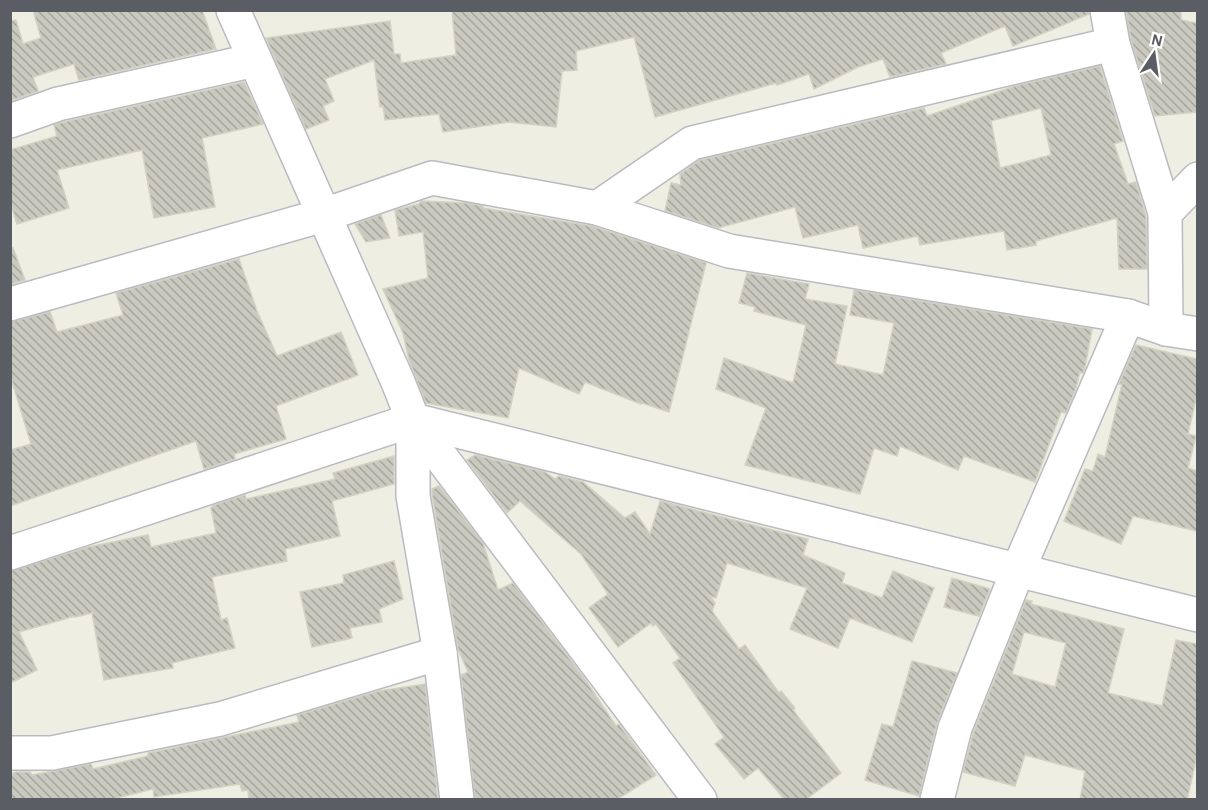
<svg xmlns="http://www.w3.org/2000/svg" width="1208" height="810" viewBox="0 0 1208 810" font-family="'Alegreya Sans',sans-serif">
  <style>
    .building { fill: url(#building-back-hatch); stroke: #d3d2c1; stroke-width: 1.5; fill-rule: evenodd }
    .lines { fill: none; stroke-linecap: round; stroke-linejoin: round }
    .minor-casing { stroke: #babbc2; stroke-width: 36 }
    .minor { stroke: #fff; stroke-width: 33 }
  </style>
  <defs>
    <pattern id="building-back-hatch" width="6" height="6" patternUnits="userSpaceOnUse" patternTransform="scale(1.5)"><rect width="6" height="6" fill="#c9c9bf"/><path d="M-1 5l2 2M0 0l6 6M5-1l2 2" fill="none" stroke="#a6a69f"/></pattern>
  </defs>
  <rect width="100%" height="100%" fill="#eeeee3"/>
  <g class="building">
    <polygon points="33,10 202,10 216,49 79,80 74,64 33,77 38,91 10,101 10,21 16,20 23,44 41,38"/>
    <polygon points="452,10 1089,10 1089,14 1013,46 1005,26 941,53 946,64 890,77 883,59 858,67 814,89 809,74 777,85 776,83 655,117 634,37 576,51 577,70 562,71 556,127 509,122 443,132 439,114 385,120 383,106 380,107 374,60 325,79 334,101 323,106 329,120 306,129 266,38 390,21 394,54 400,54 401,63 456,55"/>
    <polygon points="1126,10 1181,10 1181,20 1197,23 1197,112 1155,116 1131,40"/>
    <path d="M 1100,66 L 1123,141 L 1114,144 L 1128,184 L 1136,182 L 1146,216 L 1147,269 L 1119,269 L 1117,218 L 1036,241 L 1036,245 L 1007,250 L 1004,231 L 920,245 L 918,236 L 863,248 L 858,225 L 803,238 L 795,207 L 718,228 L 665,211 L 671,183 L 681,185 L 680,174 L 700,160 L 924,108 L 927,116 L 1015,86 ZM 1041,108 L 1051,155 L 1000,168 L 991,121 Z"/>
    <polygon points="244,82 263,124 202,138 215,207 154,218 142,150 57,170 69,208 17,224 10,201 10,150 57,136 54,125 63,122"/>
    <polygon points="421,201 467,203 483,206 483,208 592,226 706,263 669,412 642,403 641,404 585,382 579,394 519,368 508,418 426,403 409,360 403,333 383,289 428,278 423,232 399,236 395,210 419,204"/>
    <polygon points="381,215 390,238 366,242 355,224"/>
    <polygon points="10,248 13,248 25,280 10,284"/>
    <polygon points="239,259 257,311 277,356 341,332 358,375 276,406 286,439 234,454 235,459 204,469 196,441 10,506 10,450 31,444 10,375 10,322 50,312 57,332 123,315 116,293"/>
    <polygon points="747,273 809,284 805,299 847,306 835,364 883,375 894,323 850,315 854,290 1092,329 1085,367 1083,373 1080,372 1076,388 1066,413 1061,412 1035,482 964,456 958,470 900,446 897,456 874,448 860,494 745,465 766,408 716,389 724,358 793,383 806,325 754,311 755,307 739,303"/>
    <polygon points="1136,345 1197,359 1197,395 1188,434 1196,436 1188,468 1197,471 1197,531 1133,516 1121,544 1064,521 1085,469 1093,471 1098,454 1105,457 1122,384 1119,384"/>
    <polygon points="475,455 545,472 555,479 559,476 583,482 625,518 635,512 650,534 660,501 808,539 803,555 845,573 842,583 882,598 893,571 934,588 912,642 850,618 838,648 790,629 807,588 727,563 716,598 710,596 715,603 712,611 739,649 745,645 779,693 781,691 795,708 793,710 841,773 805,800 785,800 758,768 744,779 715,744 724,737 673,663 680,658 656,624 653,626 651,623 618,647 589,608 608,594 581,554 520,501 507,513 467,460"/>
    <polygon points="394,456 394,484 332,501 340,536 285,549 287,561 212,577 221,620 227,618 235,648 172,663 173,668 104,680 92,613 75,617 75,616 19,632 37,670 10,683 10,571 88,547 148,535 151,547 216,533 211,508 214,505 245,495 246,499 335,479 333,473"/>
    <polygon points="439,486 483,543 498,590 513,583 584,678 616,726 619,724 656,775 616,800 475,800 461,675 468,672 458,649 432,494 432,489"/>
    <polygon points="394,561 403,599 379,609 382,622 350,628 352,638 312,647 300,592 344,583 343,575"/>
    <polygon points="952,578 990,589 979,616 944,607"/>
    <path d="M 1026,600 L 1032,601 L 1031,604 L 1124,629 L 1108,693 L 1162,706 L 1176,640 L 1197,644 L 1197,756 L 1187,800 L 1080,800 L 1085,771 L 1025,755 L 1015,786 L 963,772 L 973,734 ZM 1024,632 L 1066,643 L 1055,687 L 1012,674 Z"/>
    <polygon points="912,661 957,673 937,723 919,796 865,780 882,724 893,727"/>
    <polygon points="425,684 438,800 249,800 248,790 242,791 240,784 154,797 153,789 109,800 10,800 10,775 15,772 30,772 32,775 91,764 93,769 148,756 148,753 299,722 297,715 379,691"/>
  </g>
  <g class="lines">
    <g class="minor-casing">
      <g id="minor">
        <polyline points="233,10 398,382 413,420 413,496 440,653 457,800"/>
        <polyline points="1107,10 1113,44 1165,213"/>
        <polyline points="10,121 58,104 255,60"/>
        <polyline points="597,208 692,143 1113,44"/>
        <polyline points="10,304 324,215 432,178 597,208 729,251 1128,316"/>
        <polyline points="1166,329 1165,213 1198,179"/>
        <polyline points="413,420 700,800"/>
        <polyline points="10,553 413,420 1198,615"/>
        <polyline points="10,753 52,753 220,719 440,653"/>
        <polyline points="937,800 955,728 1018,570 1128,316 1166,329 1198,334"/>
      </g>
    </g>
    <use href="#minor" class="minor"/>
  </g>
  <rect width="1208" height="810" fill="none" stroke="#5b5d64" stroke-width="24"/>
  <g transform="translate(1154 54) rotate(13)" stroke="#ffffff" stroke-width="4.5" paint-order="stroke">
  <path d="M0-4.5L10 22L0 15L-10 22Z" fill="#5b5d64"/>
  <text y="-9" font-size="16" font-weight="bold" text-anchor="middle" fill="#5b5d64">N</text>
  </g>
</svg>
